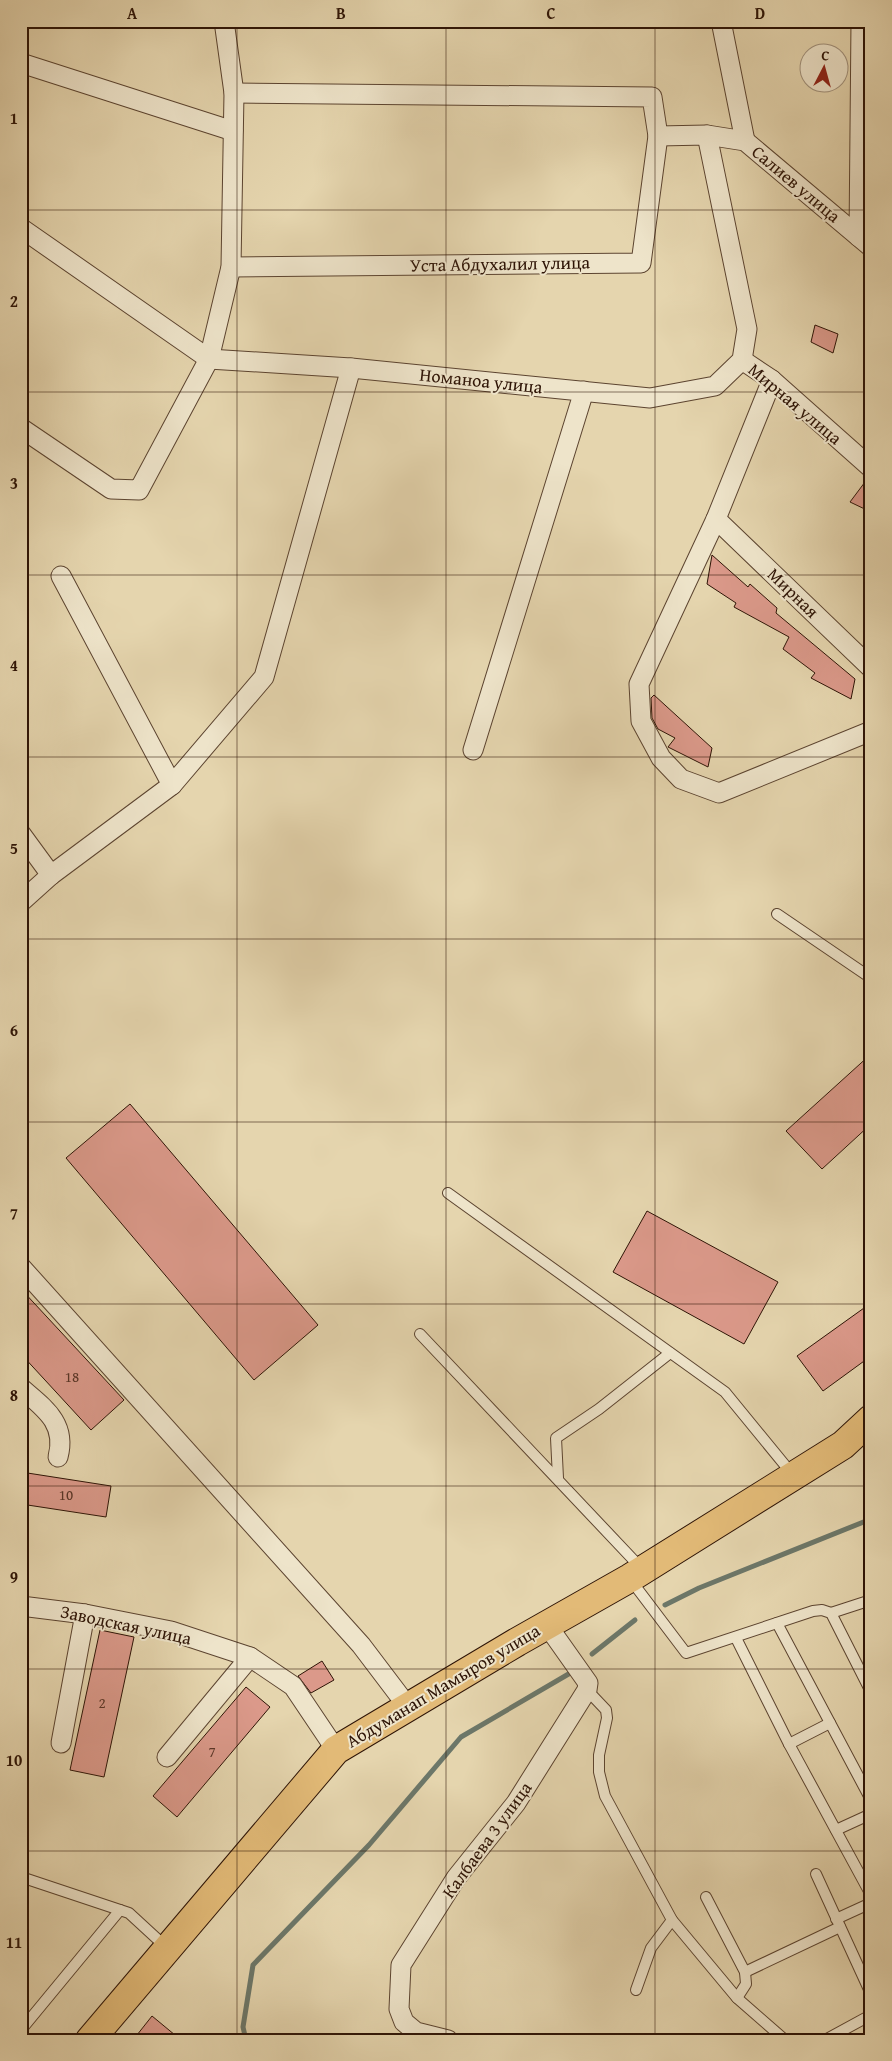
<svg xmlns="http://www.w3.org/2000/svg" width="892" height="2061" viewBox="0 0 892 2061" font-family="'Gentium Book Plus',serif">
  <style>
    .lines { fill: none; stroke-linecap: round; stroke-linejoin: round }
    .stream { stroke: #6c7769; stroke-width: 5 }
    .building { fill: #db998a; stroke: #2e1406 }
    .service-casing { stroke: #5c4430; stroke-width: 12 }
    .minor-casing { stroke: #5c4430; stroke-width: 21 }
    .primary-casing { stroke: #2e1406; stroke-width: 30 }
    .service { stroke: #eee4ca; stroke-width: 10 }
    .minor { stroke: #eee4ca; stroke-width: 19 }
    .primary { stroke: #e2ba77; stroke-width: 28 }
    .grid { fill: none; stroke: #2e1406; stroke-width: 1; stroke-opacity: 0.55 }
    .labels { text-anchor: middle; stroke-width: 4; stroke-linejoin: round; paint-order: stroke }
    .number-label { font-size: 15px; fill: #593527 }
    .street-label { font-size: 18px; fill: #2e1406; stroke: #eee4ca }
    .neatline { fill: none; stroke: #2e1406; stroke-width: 2 }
    .grid-label { font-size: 16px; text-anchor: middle; font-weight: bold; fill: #2e1406 }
  </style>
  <rect width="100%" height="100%" fill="#e5d5ae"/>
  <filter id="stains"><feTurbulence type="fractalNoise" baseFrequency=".004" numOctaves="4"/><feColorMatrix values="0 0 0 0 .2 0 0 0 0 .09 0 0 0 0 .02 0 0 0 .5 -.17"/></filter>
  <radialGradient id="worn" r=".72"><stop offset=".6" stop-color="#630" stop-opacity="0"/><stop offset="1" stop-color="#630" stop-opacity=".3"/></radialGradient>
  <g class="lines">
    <g class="stream">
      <polyline points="665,1605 699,1588 871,1519"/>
      <polyline points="592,1654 635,1620"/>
      <polyline points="246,2040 243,2027 253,1965 369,1845 461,1737 572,1672"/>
    </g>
  </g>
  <g class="building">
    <polygon points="815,325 838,334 833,353 811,342"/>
    <polygon points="868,478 871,479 871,512 850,502"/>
    <polygon points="712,555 748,587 750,584 777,608 776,613 855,679 851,699 811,678 815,673 783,649 789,637 734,607 736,603 707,584"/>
    <polygon points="654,695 712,748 708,767 668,747 675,738 658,729 652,718 651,698"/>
    <polygon points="871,1054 871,1124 822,1169 786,1131"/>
    <polygon points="130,1104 318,1325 254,1380 66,1158"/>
    <polygon points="647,1211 778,1282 744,1344 613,1272"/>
    <polygon points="21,1289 124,1400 91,1430 21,1354"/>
    <polygon points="871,1303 871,1356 823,1391 797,1356"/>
    <polygon points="21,1472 111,1486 106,1517 21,1504"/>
    <polygon points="100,1630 134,1637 104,1777 70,1770"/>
    <polygon points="322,1661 334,1680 311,1693 298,1676"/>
    <polygon points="246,1687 270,1707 177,1817 153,1796"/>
    <polygon points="152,2016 181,2040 133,2040"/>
  </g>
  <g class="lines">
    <g class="service-casing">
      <g id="service">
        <polyline points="777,914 871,978"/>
        <polyline points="448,1193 725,1392 793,1475"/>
        <polyline points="420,1334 642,1569"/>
        <polyline points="558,1478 556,1438 599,1409 670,1353"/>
        <polyline points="630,1579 686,1653 813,1611 822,1610 831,1613 871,1692"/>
        <polyline points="866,1602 871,1611"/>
        <polyline points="831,1613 871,1600"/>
        <polyline points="777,1623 871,1800"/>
        <polyline points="736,1638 789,1744 871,1895"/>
        <polyline points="587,1690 606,1710 607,1718 599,1755 599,1772 605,1796 672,1920 737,1998 785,2040"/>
        <polyline points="789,1744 830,1723"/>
        <polyline points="836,1830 871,1814"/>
        <polyline points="816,1874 871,1994"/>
        <polyline points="21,1877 129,1913 167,1948"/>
        <polyline points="706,1897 745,1972 746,1984 737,1998"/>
        <polyline points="836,1919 871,1903"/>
        <polyline points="745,1972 840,1927"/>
        <polyline points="636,1990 651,1948 672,1920"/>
        <polyline points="21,2030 120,1910"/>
        <polyline points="825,2040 871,2015"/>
      </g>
    </g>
    <g class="minor-casing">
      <g id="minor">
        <polyline points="721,21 745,141"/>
        <polyline points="21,63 233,131"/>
        <polyline points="234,93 652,97 658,136 707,135 745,141 871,247"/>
        <polyline points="21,228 209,359 351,368 650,398 715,386 742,360 747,329 707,135"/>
        <polyline points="859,237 861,21"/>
        <polyline points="231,267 641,263 658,136"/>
        <polyline points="742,360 772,380 871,468"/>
        <polyline points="772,380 716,519 639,684 641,721 661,758 681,779 719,793 871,731"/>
        <polyline points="21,428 111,489 139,490 209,359 231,267 234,93 224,21"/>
        <polyline points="716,519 871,668"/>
        <polyline points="61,576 172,785"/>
        <polyline points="473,750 584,391"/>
        <polyline points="21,834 51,875"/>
        <polyline points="21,902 51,875 172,785 264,677 351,368"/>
        <polyline points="21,1267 361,1645 408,1707"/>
        <path d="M 21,1388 C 44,1408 67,1423 58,1457"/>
        <polyline points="21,1606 85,1614 171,1631 250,1657 293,1686 336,1750"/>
        <polyline points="61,1743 85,1614"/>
        <polyline points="167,1757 250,1657"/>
        <polyline points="448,2040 416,2032 404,2022 399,2009 401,1965 456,1878 516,1803 587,1690 588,1683 547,1625"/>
      </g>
    </g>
    <g class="primary-casing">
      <polyline id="primary" points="90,2040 336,1750 517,1642 630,1578 843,1445 871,1419"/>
    </g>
    <use href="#service" class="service"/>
    <use href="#minor" class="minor"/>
    <use href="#primary" class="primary"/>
  </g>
  <path class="grid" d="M 237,21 L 237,2040M 446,21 L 446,2040M 655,21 L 655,2040M 21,210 L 871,210M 21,392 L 871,392M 21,575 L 871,575M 21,757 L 871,757M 21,939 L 871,939M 21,1122 L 871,1122M 21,1304 L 871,1304M 21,1486 L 871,1486M 21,1669 L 871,1669M 21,1851 L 871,1851"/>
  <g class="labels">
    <g class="number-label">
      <text x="72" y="1382">18</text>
      <text x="66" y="1500">10</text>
      <text x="102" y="1708">2</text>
      <text x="212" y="1757">7</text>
    </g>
    <g class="street-label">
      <text transform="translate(796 184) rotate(40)" y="6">Салиев улица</text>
      <text transform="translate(500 264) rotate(-1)" y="6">Уста Абдухалил улица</text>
      <text transform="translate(481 381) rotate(6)" y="6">Номаноа улица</text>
      <text transform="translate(795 404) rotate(40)" y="6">Мирная улица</text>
      <text transform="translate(793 593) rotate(44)" y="6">Мирная</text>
      <text transform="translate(126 1625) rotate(12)" y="6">Заводская улица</text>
      <text transform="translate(443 1686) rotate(-31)" y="6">Абдуманап Мамыров улица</text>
      <text transform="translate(487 1840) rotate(-54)" y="6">Калбаева 3 улица</text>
    </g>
  </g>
  <rect width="892" height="2061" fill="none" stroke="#e5d5ae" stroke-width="55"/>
  <g transform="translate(824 68) rotate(6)"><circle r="24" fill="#eee4ca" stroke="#a1917c"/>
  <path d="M0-4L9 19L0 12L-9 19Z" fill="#8f2418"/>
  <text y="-8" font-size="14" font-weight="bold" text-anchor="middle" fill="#2e1406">С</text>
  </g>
  <rect x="28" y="28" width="836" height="2006" class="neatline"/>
  <g class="grid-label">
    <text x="132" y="19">A</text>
    <text x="341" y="19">B</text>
    <text x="551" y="19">C</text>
    <text x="760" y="19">D</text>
    <text x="14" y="124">1</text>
    <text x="14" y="307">2</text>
    <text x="14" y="489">3</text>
    <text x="14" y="671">4</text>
    <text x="14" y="854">5</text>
    <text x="14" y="1036">6</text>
    <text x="14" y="1219">7</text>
    <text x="14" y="1401">8</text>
    <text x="14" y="1583">9</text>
    <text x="14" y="1766">10</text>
    <text x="14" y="1948">11</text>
  </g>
  <rect width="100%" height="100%" filter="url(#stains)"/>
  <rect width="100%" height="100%" fill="url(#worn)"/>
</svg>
